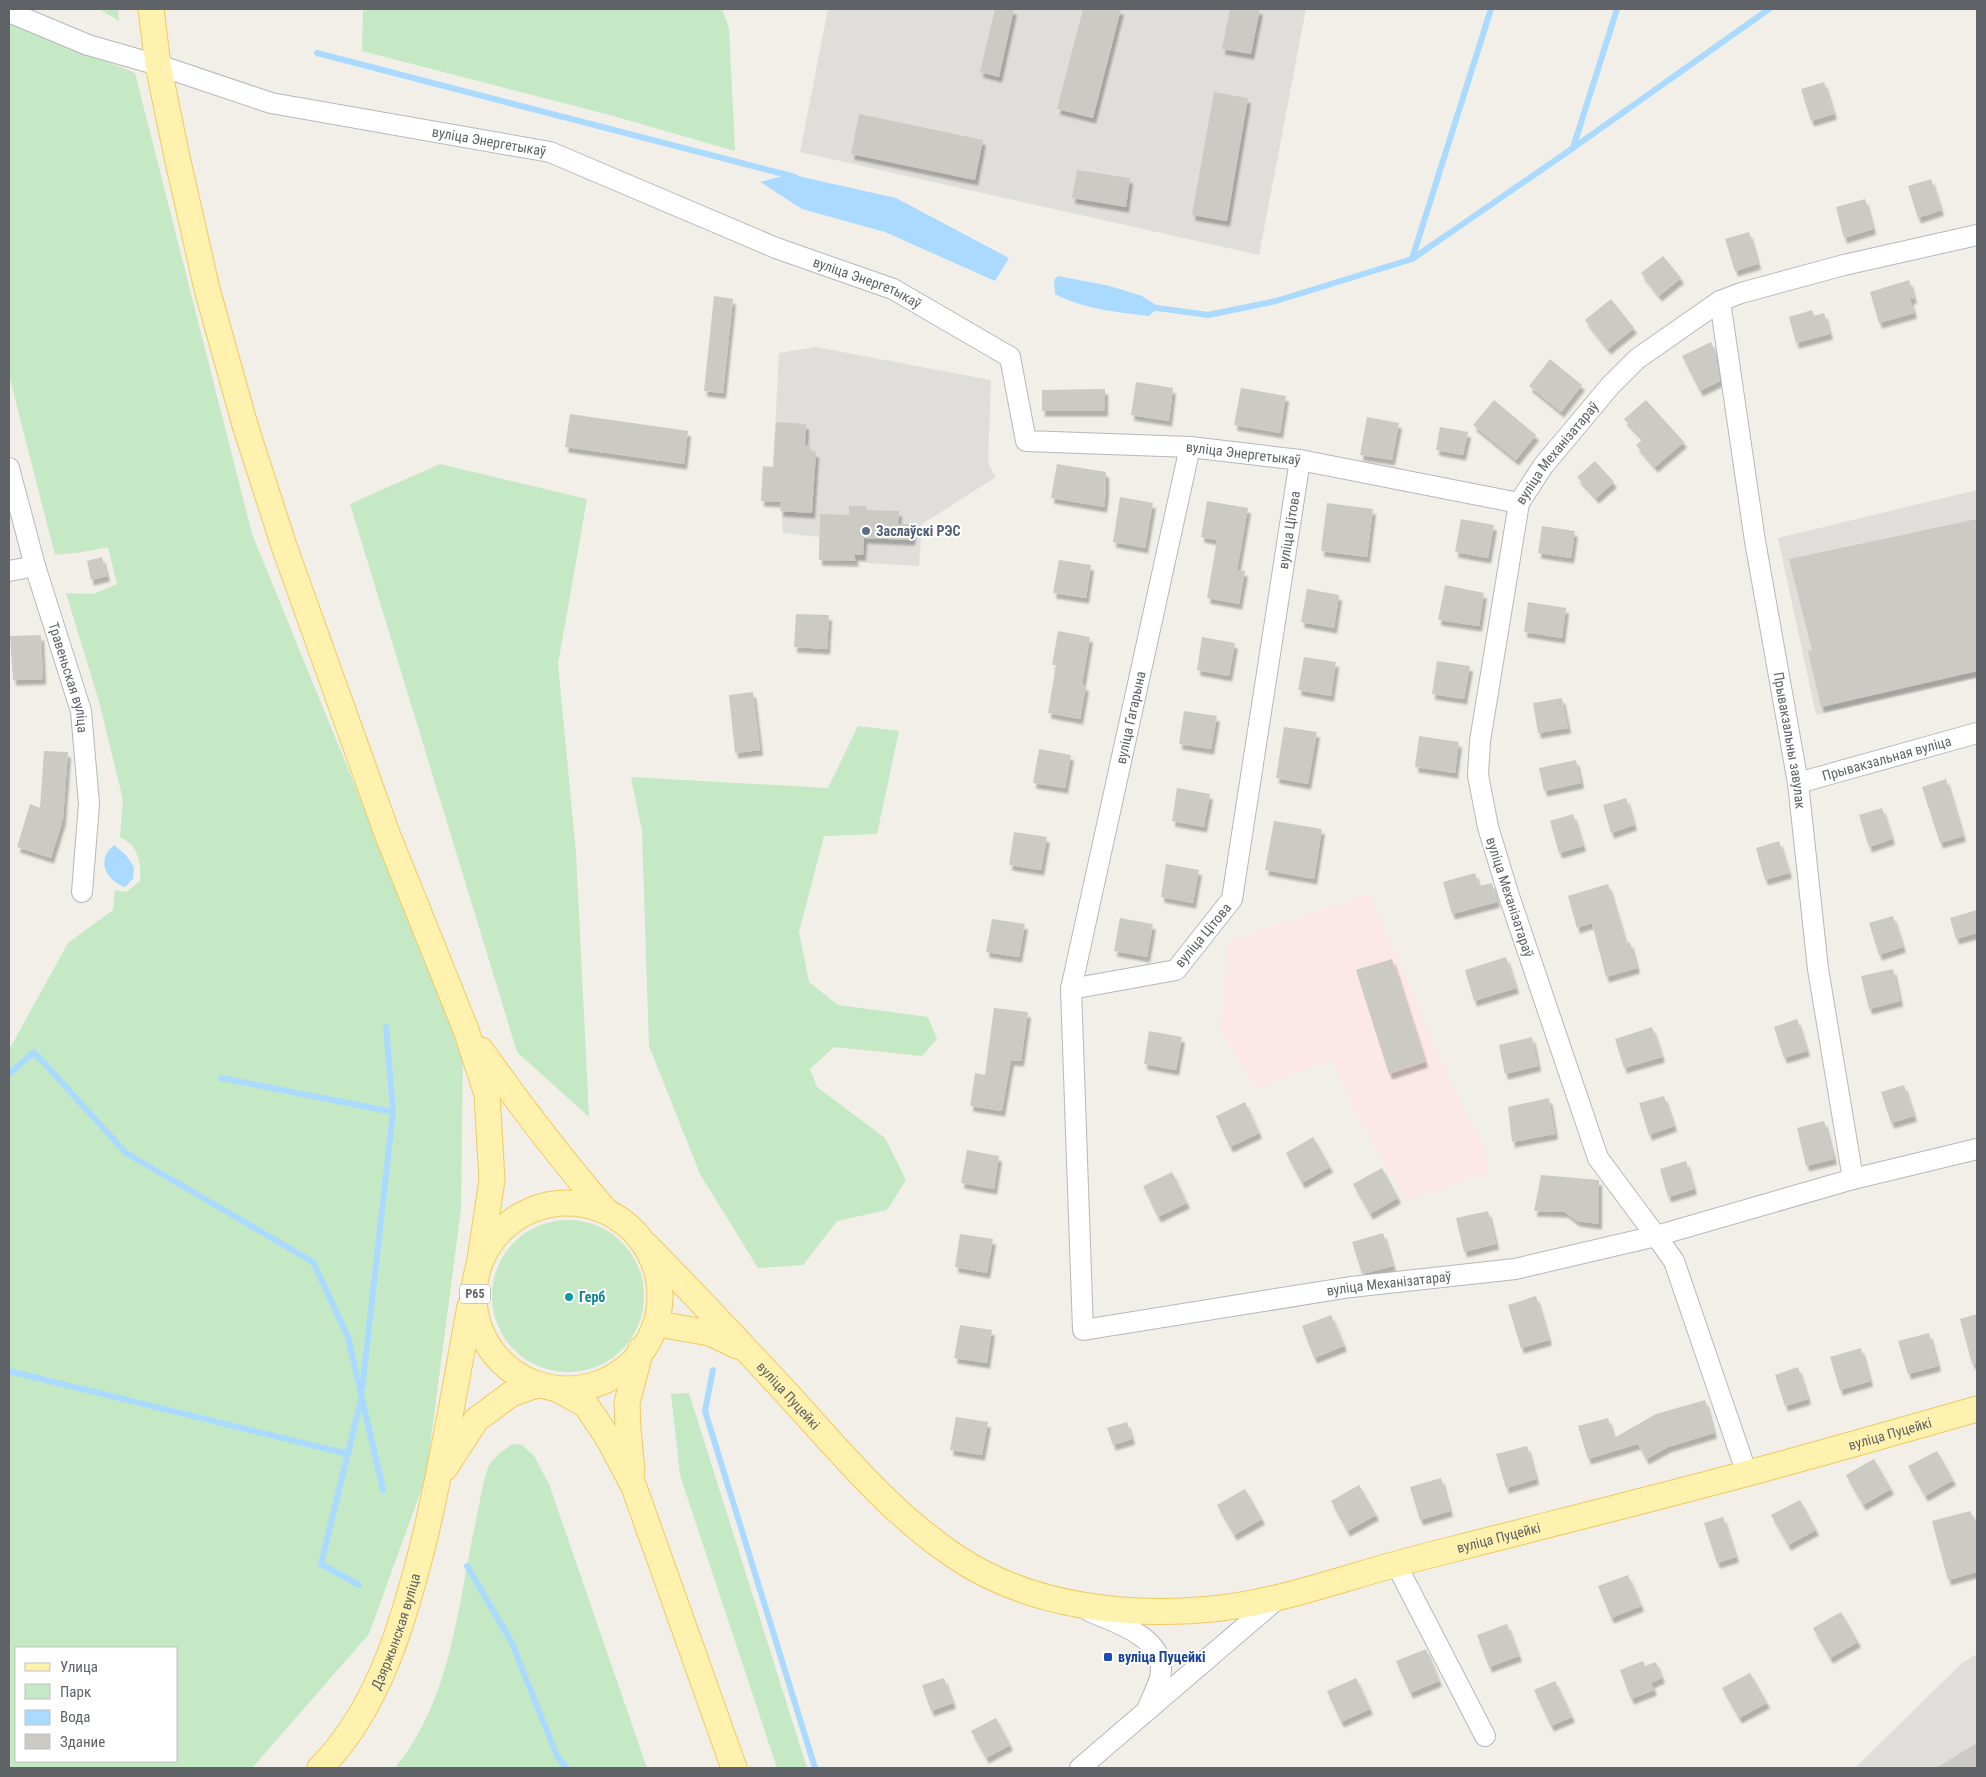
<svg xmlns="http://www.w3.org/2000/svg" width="1986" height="1777" viewBox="0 0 1986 1777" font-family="'Roboto Condensed',sans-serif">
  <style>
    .industrial { fill: #e0deda }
    .medical { fill: #fce8e6 }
    .green { fill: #c5e8c5; fill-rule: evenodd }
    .water { fill: #aadaff }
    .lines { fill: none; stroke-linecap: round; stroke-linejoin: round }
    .stream { stroke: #aadaff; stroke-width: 6 }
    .building { fill: #cccac5; filter: url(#shadow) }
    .minor-casing { stroke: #b5b8bc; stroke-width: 22 }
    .major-casing { stroke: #f2c960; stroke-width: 27 }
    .minor { stroke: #fff; stroke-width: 20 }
    .major { stroke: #fff2af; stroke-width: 25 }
    .service-dot { fill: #5c6f8a; stroke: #fff; stroke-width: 2 }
    .culture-dot { fill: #0f9aa8; stroke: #fff; stroke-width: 2 }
    .transit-dot { fill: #1a4fb4; stroke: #fff; stroke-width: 2 }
    .labels { text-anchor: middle; stroke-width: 4; stroke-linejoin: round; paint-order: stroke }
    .shield { fill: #fff; stroke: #8f9295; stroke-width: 1 }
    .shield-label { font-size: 12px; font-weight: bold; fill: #5f6368 }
    .street-label { font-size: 14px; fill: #5f6368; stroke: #fff }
    .service-label { font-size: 14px; font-weight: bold; fill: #4e5e75; stroke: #fff; text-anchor: start }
    .culture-label { font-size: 14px; font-weight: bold; fill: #0d838f; stroke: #fff; text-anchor: start }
    .transit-label { font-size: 14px; font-weight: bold; fill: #164399; stroke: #fff; text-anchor: start }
  </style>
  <defs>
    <filter id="shadow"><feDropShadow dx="3" dy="5.5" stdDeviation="1" flood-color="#0004"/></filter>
  </defs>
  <rect width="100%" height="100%" fill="#f1efe8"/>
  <g class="industrial">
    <polygon points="828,9 1306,9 1259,255 800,152"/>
    <polygon points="816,347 991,380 988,463 996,477 922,524 919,566 819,560 819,537 783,533 781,503 761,501 763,466 773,467 779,353"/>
    <polygon points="1977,490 1977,678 1816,715 1778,538"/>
    <polygon points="1977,1654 1977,1768 1855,1768 1962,1663"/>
  </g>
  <polygon class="medical" points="1370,894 1450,1081 1483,1145 1490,1171 1407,1201 1356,1114 1333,1060 1256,1088 1220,1029 1229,941"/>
  <g class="green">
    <polygon points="99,9 118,9 119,21"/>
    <polygon points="363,9 722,9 729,28 735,151 610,115 362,51"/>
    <path d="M 9,22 L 135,73 L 252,534 L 463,1050 L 461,1209 L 426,1477 L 369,1634 L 252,1768 L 9,1768 L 9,1050 L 68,943 L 113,910 L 115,890 L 126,892 L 140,881 C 141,862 139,846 120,837 L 123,800 L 100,705 L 66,593 L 93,594 L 117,584 L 108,547 L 83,552 L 55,555 L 9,375 ZM 16,1648 L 176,1648 L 176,1761 L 16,1761 Z"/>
    <polygon points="440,464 587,499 558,664 576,853 589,1117 517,1052 350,504"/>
    <polygon points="858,726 899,731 877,834 824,836 799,932 809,982 838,1005 928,1017 937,1039 922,1056 834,1047 810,1069 817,1087 885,1138 906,1180 887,1210 837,1221 803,1265 758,1268 700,1174 649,1046 642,831 631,777 828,788"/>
    <circle cx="568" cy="1296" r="76"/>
    <polygon points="689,1393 807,1768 777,1768 680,1475 671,1394"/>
    <path d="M 512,1444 L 522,1445 L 534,1456 L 549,1484 L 647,1768 L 395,1768 C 452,1699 458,1604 476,1520 C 480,1503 482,1484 488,1468 C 492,1458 504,1450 512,1444 Z"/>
  </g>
  <g class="water">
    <polygon points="789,174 896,198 1009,258 995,281 885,232 802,209 760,182"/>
    <path d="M 1058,276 L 1110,286 L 1142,296 L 1159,307 L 1149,316 C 1117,312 1084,309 1055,294 L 1054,280 Z"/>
    <path d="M 114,845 L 126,855 L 134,867 L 133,879 L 125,887 C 105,880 96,860 114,845 Z"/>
  </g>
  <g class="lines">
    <g class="stream">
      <polyline points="317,53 795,177"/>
      <polyline points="1573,148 1617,9"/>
      <polyline points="1412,259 1491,9"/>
      <polyline points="1150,307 1208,315 1276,301 1412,259 1573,148 1769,9"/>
      <polyline points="9,1074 34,1052 126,1153 313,1262 348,1337 383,1490"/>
      <polyline points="221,1078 393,1112 386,1027"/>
      <polyline points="713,1370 705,1411 815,1768"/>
      <polyline points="9,1371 348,1454"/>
      <polyline points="362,1390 393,1112"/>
      <polyline points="467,1566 511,1641 557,1756 567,1768"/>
      <polyline points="359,1585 321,1564 361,1399"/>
    </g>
  </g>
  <g class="building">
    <polygon points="995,9 1014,9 999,77 980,72"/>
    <polygon points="1083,9 1121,9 1093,118 1057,109"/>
    <polygon points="1230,9 1260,9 1251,54 1222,49"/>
    <polygon points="1824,82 1834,114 1811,121 1801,89"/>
    <polygon points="1214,92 1248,98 1227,221 1192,215"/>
    <polygon points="859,114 983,140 975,180 851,154"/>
    <polygon points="1077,170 1130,178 1126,207 1072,198"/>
    <polygon points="1931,179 1941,210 1918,218 1908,186"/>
    <polygon points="1865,199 1873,229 1844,238 1836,207"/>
    <polygon points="1749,232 1758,264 1735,271 1725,239"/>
    <polygon points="1663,256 1681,278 1659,296 1641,273"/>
    <polygon points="1909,280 1914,298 1910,299 1914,313 1879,323 1870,292"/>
    <polygon points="714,296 733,299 723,393 704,391"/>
    <polygon points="1611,299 1634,328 1608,349 1585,320"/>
    <polygon points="1812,310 1814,316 1824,313 1830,334 1796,343 1789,317"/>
    <polygon points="1711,342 1715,351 1720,381 1700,391 1682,356"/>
    <polygon points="1550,359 1582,385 1561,412 1529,386"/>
    <polygon points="1136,382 1173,388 1169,421 1131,415"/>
    <polygon points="1241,388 1286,396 1280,433 1234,425"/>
    <polygon points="1105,389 1105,411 1042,411 1042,390"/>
    <polygon points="1494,400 1536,435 1516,460 1473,425"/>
    <polygon points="1646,400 1684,442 1655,467 1636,445 1643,439 1624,419"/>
    <polygon points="570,414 688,431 684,464 565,447"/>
    <polygon points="1367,417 1399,423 1392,460 1360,455"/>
    <polygon points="776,422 806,424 805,445 811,447 810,451 816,452 812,513 780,511 781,502 761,501 763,466 773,467"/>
    <polygon points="1440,427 1468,432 1463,455 1436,450"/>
    <polygon points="1595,461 1614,482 1596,498 1577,477"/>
    <polygon points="1057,464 1106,472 1106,491 1104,507 1051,498"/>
    <polygon points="1120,497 1153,503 1145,548 1113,542"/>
    <polygon points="1207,501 1248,508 1237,570 1245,571 1239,604 1207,598 1217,540 1201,537"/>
    <polygon points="1327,503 1373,509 1367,557 1321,551"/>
    <polygon points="849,506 866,506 866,510 899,511 898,524 913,524 912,540 864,538 863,555 854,555 856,561 819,560 820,514 849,515"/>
    <polygon points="1461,519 1494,525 1488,558 1455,552"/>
    <polygon points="1977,519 1977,671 1821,707 1808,651 1812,650 1789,559"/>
    <polygon points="1542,526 1575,531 1571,558 1538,553"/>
    <polygon points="102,557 107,576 91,580 87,561"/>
    <polygon points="1059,560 1091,565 1086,598 1053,593"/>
    <polygon points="1445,585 1484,593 1479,626 1438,620"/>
    <polygon points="1307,589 1339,595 1334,628 1301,622"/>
    <polygon points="1528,602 1566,608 1562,638 1524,632"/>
    <polygon points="796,614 829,615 827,649 794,647"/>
    <polygon points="1058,631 1090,637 1082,685 1086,686 1080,719 1048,713 1056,665 1052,665"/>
    <polygon points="41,635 43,679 13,680 10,636"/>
    <polygon points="1202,637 1235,643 1229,676 1197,670"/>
    <polygon points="1304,657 1336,662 1331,696 1298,690"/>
    <polygon points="1437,661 1470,666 1464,699 1432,694"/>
    <polygon points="753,692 760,750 735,753 729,695"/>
    <polygon points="1562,698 1568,728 1538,733 1533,703"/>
    <polygon points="1184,711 1217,716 1211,749 1179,744"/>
    <polygon points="1284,727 1317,732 1308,784 1276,778"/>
    <polygon points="1419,736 1459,742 1455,773 1415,767"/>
    <polygon points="1039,749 1071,755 1065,788 1033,783"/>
    <polygon points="44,751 68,752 63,819 51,858 17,847 30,804 40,808"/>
    <polygon points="1576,760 1581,783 1544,791 1539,768"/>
    <polygon points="1946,779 1963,836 1940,843 1922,787"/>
    <polygon points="1177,788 1210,794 1204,827 1172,821"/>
    <polygon points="1626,798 1634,825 1611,833 1603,805"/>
    <polygon points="1882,808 1892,839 1869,847 1859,815"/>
    <polygon points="1573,814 1583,846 1559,853 1550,821"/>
    <polygon points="1274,821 1322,829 1314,879 1265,870"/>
    <polygon points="1014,832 1047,837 1041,870 1009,865"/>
    <polygon points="1779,841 1789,873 1765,880 1756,848"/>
    <polygon points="1166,864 1199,870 1193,903 1161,897"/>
    <polygon points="1475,873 1479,886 1492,883 1497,902 1452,914 1443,882"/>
    <polygon points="1608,884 1626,944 1630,942 1637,968 1606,977 1592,923 1577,928 1568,896"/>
    <polygon points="1977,910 1977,933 1956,939 1950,918"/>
    <polygon points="1893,916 1903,947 1879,955 1869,923"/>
    <polygon points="1120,918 1153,924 1147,957 1114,951"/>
    <polygon points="992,919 1025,924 1019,957 986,952"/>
    <polygon points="1506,957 1516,988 1474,1001 1465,970"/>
    <polygon points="1392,959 1425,1062 1389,1074 1356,970"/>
    <polygon points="1893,969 1900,1001 1869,1009 1861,976"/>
    <polygon points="994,1008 1028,1012 1021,1061 1011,1060 1002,1111 970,1106 975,1073 985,1075"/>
    <polygon points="1797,1019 1807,1051 1784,1058 1774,1027"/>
    <polygon points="1652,1027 1662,1057 1624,1068 1615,1039"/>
    <polygon points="1149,1031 1182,1037 1176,1070 1144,1064"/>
    <polygon points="1532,1037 1538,1066 1505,1074 1499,1045"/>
    <polygon points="1904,1085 1914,1116 1891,1123 1881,1092"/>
    <polygon points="1664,1096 1674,1126 1649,1135 1639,1103"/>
    <polygon points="1549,1098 1555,1134 1512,1142 1508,1107"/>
    <polygon points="1245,1102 1259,1133 1230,1147 1216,1116"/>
    <polygon points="1824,1121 1834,1159 1806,1166 1797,1128"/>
    <polygon points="1313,1137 1330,1167 1302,1183 1286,1153"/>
    <polygon points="967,1150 999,1156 994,1189 961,1183"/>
    <polygon points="1686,1161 1694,1189 1668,1197 1660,1169"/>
    <polygon points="1382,1168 1398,1198 1370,1214 1353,1184"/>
    <polygon points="1172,1172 1187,1203 1158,1217 1143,1186"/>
    <polygon points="1541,1175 1599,1180 1599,1224 1577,1221 1565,1212 1534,1211"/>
    <polygon points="1488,1211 1496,1244 1464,1252 1456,1218"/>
    <polygon points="1383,1233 1393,1266 1362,1274 1352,1242"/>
    <polygon points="960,1234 993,1239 987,1273 955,1267"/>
    <polygon points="1536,1296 1549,1340 1521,1348 1508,1305"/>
    <polygon points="1977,1314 1977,1363 1972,1364 1960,1319"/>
    <polygon points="1331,1315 1344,1346 1314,1358 1302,1326"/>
    <polygon points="960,1325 992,1330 987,1363 954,1358"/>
    <polygon points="1929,1333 1938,1366 1908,1374 1898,1341"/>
    <polygon points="1861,1348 1870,1381 1840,1390 1830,1357"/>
    <polygon points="1798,1367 1808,1399 1785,1406 1775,1375"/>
    <polygon points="1705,1400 1714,1433 1668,1447 1646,1459 1638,1444 1588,1459 1578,1426 1608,1418 1614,1438 1656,1414"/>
    <polygon points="956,1417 988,1422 982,1455 950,1450"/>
    <polygon points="1127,1422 1132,1439 1113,1445 1107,1428"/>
    <polygon points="1527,1446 1536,1479 1506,1488 1496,1454"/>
    <polygon points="1937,1451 1953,1480 1925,1496 1908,1466"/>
    <polygon points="1874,1459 1891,1489 1863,1505 1846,1475"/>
    <polygon points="1441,1478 1450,1511 1420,1520 1410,1487"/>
    <polygon points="1359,1485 1376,1515 1347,1531 1331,1501"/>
    <polygon points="1245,1489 1262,1519 1234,1535 1217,1505"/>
    <polygon points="1800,1500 1816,1530 1788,1545 1771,1515"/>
    <polygon points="1970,1511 1977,1524 1977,1572 1948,1580 1932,1521"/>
    <polygon points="1723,1517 1736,1557 1717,1563 1704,1523"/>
    <polygon points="1628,1575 1641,1606 1611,1618 1598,1586"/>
    <polygon points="1841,1612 1858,1642 1830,1658 1813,1628"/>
    <polygon points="1507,1624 1519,1656 1489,1667 1477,1635"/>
    <polygon points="1426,1649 1439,1681 1410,1693 1396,1661"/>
    <polygon points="1643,1661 1645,1666 1656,1662 1662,1678 1651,1683 1654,1690 1631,1699 1620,1670"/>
    <polygon points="1750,1673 1767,1703 1739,1718 1722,1688"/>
    <polygon points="944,1678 953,1703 931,1711 922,1685"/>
    <polygon points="1356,1678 1370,1709 1341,1722 1327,1691"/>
    <polygon points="1555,1681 1572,1717 1551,1726 1534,1690"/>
    <polygon points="996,1718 1010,1745 986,1758 971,1731"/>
    <polygon points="1977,1743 1977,1768 1936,1768"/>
  </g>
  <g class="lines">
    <g class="minor-casing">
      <g id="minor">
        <path id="s1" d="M 9,12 L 88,45 L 158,65 L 271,103 L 550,152 L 776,248 L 893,289 L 1010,357 L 1026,441 L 1190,447 L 1300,460 L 1519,503"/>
        <path id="s2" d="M 1720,301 L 1755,541 L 1798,783 L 1818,969 L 1853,1179"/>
        <path id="s3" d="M 1300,460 L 1232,899 L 1176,970 L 1071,989 L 1083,1330 L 1351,1287 L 1515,1269 L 1656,1236 L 1598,1158 L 1508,893 L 1488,827 L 1478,775 L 1480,741 L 1519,503 L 1543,466 L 1610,386 L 1637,359 L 1720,301 L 1741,293 L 1844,265 L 1977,235"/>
        <path id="s4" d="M 9,468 L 35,566 L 81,711 L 89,804 L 82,892"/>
        <polyline points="9,571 35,566"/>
        <path id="s5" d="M 1798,783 L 1977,733"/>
        <path id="s6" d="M 1071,989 L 1190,447"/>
        <polyline points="1747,1474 1674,1261 1656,1236 1853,1179 1977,1149"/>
        <polyline points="1396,1564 1485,1736"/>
        <path d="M 1089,1611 C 1116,1623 1169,1638 1160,1678 C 1157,1688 1152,1698 1148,1707"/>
        <polyline points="1080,1768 1277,1599"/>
      </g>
    </g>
    <g class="major-casing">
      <g id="major">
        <polyline points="151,9 158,65 177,157 207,289 245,425 284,546 388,836 466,1030 487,1094 492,1180 479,1266"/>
        <path d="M 481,1050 C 520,1105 561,1159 606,1211"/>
        <circle cx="567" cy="1296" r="93"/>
        <path id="s7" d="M 647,1246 C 696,1296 744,1347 792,1399 C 842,1454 891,1513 953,1555 C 1030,1608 1131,1618 1221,1608 C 1264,1603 1304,1591 1345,1579 C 1381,1568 1417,1558 1454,1549 C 1551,1524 1648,1500 1745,1474 C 1823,1453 1900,1431 1977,1409"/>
        <polyline points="658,1324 710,1333 737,1346"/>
        <polyline points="559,1390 586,1405 608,1438 634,1487 734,1768"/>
        <polyline points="445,1468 476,1420 511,1394 537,1385"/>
        <polyline points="632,1472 628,1429 627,1403 641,1349"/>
        <path id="s8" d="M 320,1768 C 380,1708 405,1617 425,1537 C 443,1461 456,1383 470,1306"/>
      </g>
    </g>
    <use href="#minor" class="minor"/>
    <use href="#major" class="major"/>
  </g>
  <circle class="service-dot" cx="866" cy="531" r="5"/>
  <circle class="culture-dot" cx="569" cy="1297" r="5"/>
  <rect class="transit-dot" x="1103" y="1652" width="10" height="10" rx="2.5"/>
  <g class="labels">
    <rect class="shield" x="460" y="1284.5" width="30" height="19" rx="4"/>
    <g class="shield-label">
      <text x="475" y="1298">Р65</text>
    </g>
    <g class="street-label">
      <text dy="5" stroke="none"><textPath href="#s1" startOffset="499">вуліца Энергетыкаў</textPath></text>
      <text dy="5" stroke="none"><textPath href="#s1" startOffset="904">вуліца Энергетыкаў</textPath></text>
      <text dy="5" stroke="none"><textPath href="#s3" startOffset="2401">вуліца Механізатараў</textPath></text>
      <text dy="5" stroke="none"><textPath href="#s1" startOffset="1369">вуліца Энергетыкаў</textPath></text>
      <text transform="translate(1289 530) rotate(-81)" y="5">вуліца Цітова</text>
      <text dy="5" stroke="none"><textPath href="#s4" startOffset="218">Травеньская вуліца</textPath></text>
      <text dy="5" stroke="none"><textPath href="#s6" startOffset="278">вуліца Гагарына</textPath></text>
      <text dy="5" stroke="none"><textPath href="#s2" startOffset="445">Прывакзальны завулак</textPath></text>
      <text dy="5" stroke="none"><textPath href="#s5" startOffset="92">Прывакзальная вуліца</textPath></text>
      <text transform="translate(1510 897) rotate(72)" y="5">вуліца Механізатараў</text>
      <text transform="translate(1203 935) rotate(-50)" y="5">вуліца Цітова</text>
      <text dy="5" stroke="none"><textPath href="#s3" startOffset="1292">вуліца Механізатараў</textPath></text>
      <text dy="5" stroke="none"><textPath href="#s7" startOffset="206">вуліца Пуцейкі</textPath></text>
      <text dy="5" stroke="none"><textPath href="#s7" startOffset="1406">вуліца Пуцейкі</textPath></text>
      <text dy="5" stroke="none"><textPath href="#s7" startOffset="1001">вуліца Пуцейкі</textPath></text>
      <text dy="5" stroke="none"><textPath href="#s8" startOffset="158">Дзяржынская вуліца</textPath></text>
    </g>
    <g class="service-label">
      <text x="876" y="536">Заслаўскі РЭС</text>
    </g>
    <g class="culture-label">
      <text x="579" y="1302">Герб</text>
    </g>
    <g class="transit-label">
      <text x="1118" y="1662">вуліца Пуцейкі</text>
    </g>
  </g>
  <rect width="1986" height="1777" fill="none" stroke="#5f6368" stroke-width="20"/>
  <rect x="15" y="1647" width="162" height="115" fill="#ffffff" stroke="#bfc1c3"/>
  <rect x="25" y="1663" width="25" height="8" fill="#fff2af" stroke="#bfc1c3"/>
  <text x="60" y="1672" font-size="15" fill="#5f6368">Улица</text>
  <rect x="25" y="1684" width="25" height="15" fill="#c5e8c5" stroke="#bfc1c3"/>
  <text x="60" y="1697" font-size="15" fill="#5f6368">Парк</text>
  <rect x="25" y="1710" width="25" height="15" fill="#aadaff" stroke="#bfc1c3"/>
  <text x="60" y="1722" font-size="15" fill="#5f6368">Вода</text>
  <rect x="25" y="1734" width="25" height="15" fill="#cccac5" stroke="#bfc1c3"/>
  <text x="60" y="1747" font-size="15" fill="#5f6368">Здание</text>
</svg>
